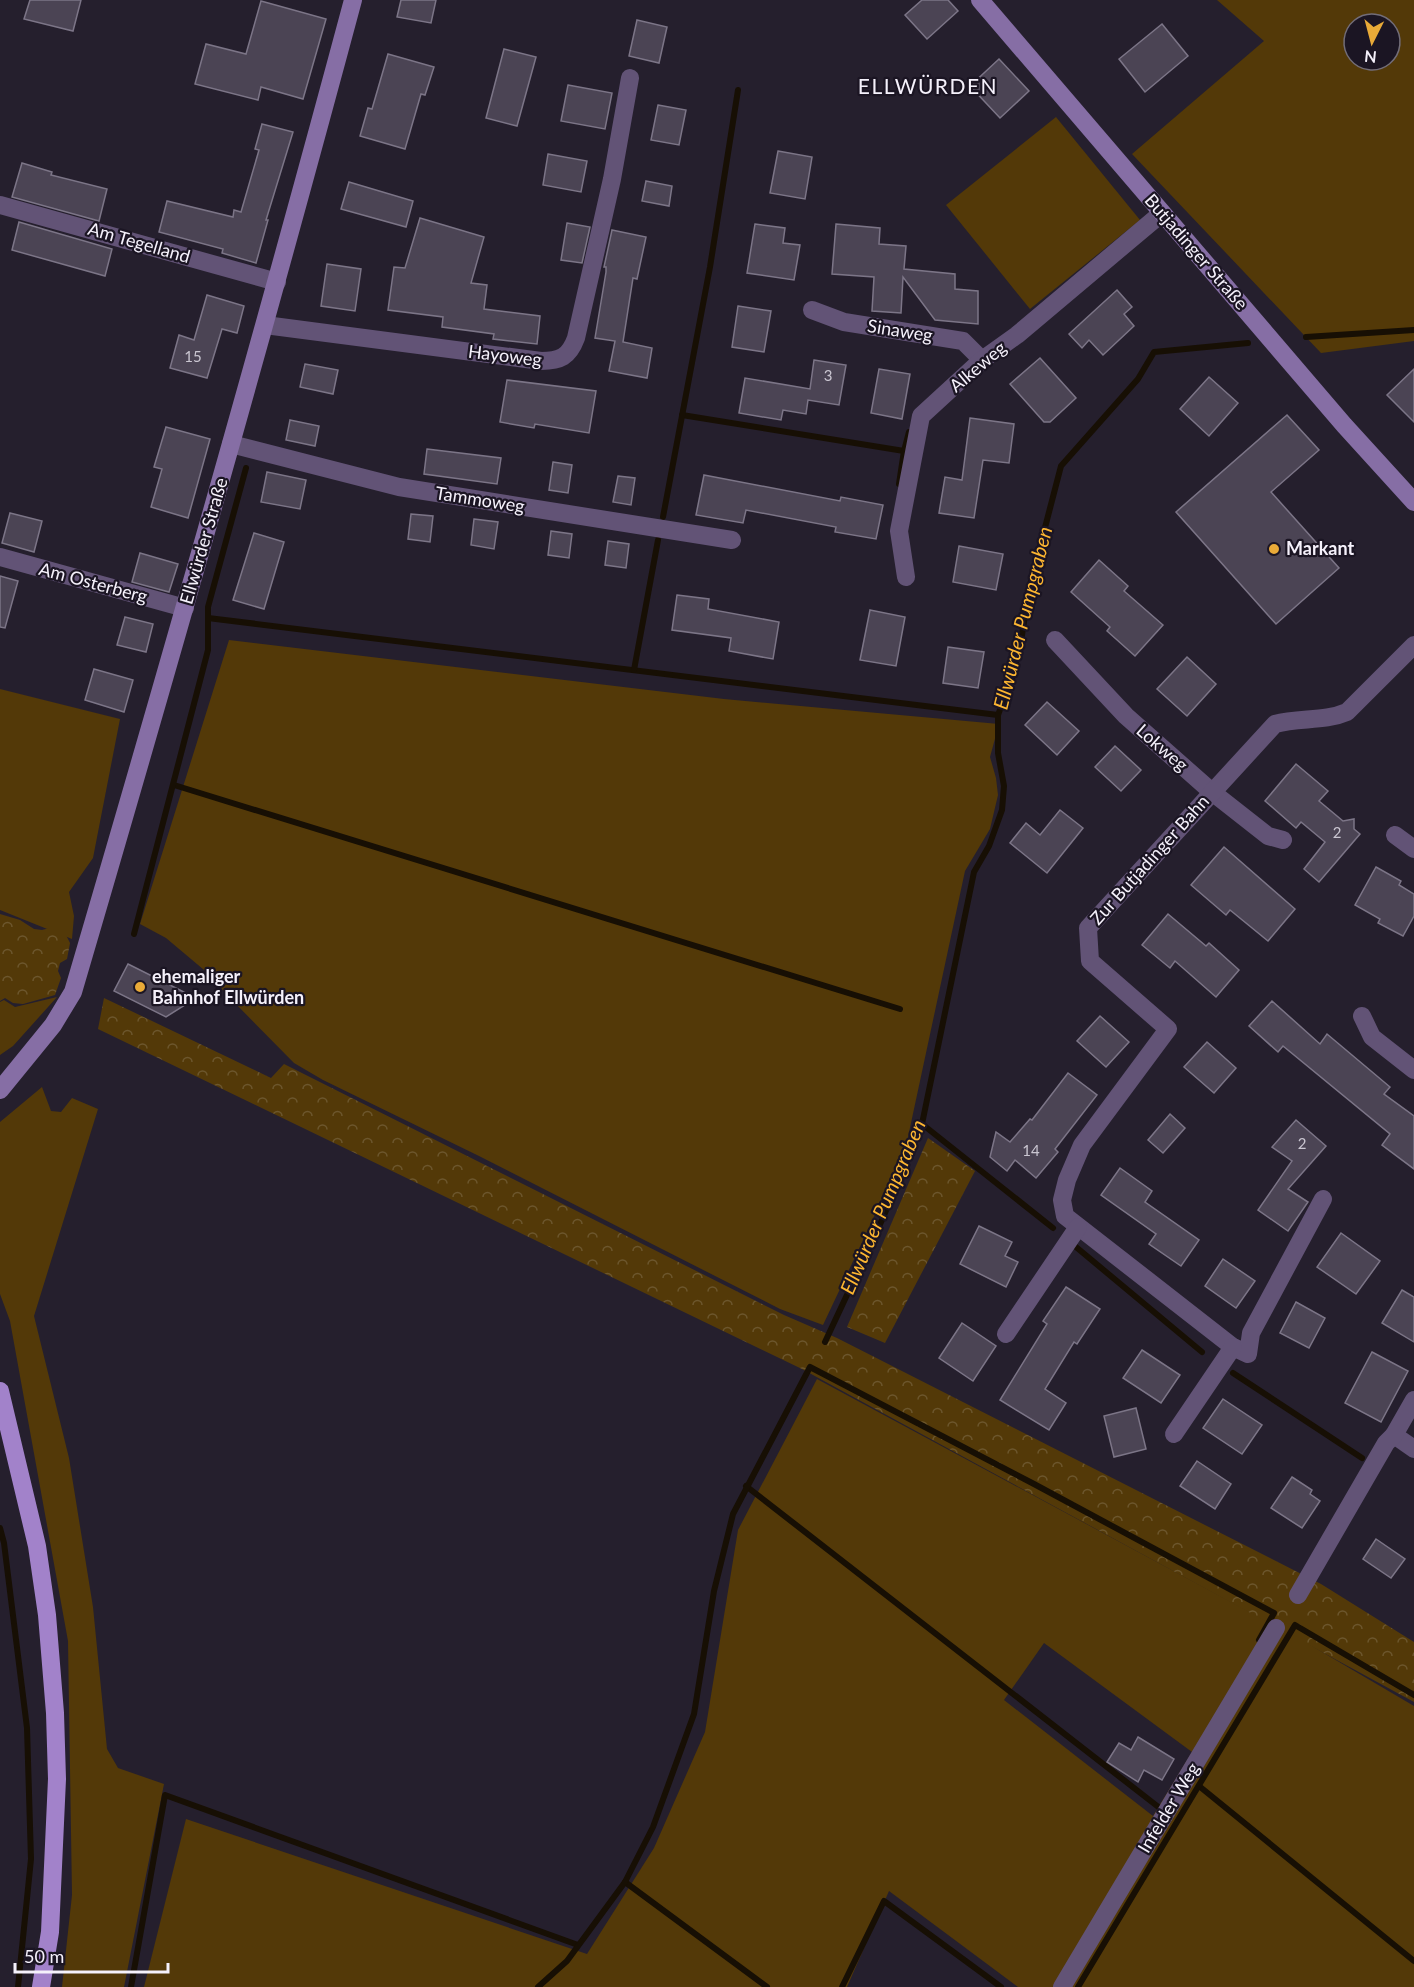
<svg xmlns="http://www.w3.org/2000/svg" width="1414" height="1987" viewBox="0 0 1414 1987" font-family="Lato,sans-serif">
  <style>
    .grass { fill: #533908; fill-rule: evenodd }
    .forest { fill: url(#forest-crowns) }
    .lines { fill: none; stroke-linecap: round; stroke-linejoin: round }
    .stream { stroke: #170f04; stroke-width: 6 }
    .building { fill: #4b4454; stroke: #7c7587; stroke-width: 1.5 }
    .street { stroke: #625376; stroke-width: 18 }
    .secondary { stroke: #866ea5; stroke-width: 18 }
    .primary { stroke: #a282ca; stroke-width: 18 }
    .poi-dot { fill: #e9aa38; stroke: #1b1523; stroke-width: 2 }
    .labels { text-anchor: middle; stroke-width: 4.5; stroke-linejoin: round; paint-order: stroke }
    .number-label { font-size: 15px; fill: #cac6d1 }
    .street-label { font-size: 18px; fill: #f5f1fb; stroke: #1b1523 }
    .poi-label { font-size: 18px; font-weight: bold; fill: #f5f1fb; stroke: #1b1523; text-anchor: start }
    .water-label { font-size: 20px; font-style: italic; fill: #fdb631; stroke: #1b1523 }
    .quarter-label { font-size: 21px; letter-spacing: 1.5px; fill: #f5f1fb; stroke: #1b1523 }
  </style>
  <defs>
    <pattern id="forest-crowns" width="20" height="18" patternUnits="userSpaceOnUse" patternTransform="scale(1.5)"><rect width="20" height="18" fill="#533908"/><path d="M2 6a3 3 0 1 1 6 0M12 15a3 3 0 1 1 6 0" fill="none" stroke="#6c562d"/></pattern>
  </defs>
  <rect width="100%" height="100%" fill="#251f2d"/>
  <g class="grass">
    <path d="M 1217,0 L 1414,0 L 1414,341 L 1321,353 L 1132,154 L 1264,41 ZM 1354,24 L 1390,24 L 1390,60 L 1354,60 Z"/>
    <polygon points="1056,117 1140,220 1030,309 946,205"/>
    <polygon points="229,640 724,699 999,724 990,757 996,778 998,795 990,829 965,871 905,1151 823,1325 780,1309 479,1156 323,1080 294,1063 227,995 210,975 166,938 140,924"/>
    <polygon points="0,689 120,719 93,858 69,892 74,916 72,939 0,910"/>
    <polygon points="57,997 13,1046 0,1055 0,1002 4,1000 15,1007"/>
    <polygon points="42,1087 51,1111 61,1112 72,1098 98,1109 34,1316 69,1458 93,1607 107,1749 118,1768 164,1784 124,1987 62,1987 72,1895 68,1641 10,1321 0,1294 0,1122"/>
    <path d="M 817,1379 L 1300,1639 L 1414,1706 L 1414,1987 L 1018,1987 L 889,1891 L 847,1987 L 144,1987 L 186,1819 L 587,1954 L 654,1848 L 705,1732 L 738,1530 ZM 1044,1643 L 1192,1752 L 1153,1816 L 1004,1700 Z"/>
  </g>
  <g class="forest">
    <polygon points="0,914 20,920 34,929 42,930 50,928 64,931 70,943 67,959 60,963 58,971 61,978 55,995 23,1004 13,1003 5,998 0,1001"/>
    <polygon points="104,998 271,1078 284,1064 784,1315 837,1338 1321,1584 1414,1642 1414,1702 802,1369 98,1029"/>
    <polygon points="928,1138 975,1171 885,1343 847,1327"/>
  </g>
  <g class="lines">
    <g class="stream">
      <polyline points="1306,337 1414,330"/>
      <polyline points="682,415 904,451"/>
      <polyline points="899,484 904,451 909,432"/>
      <polyline points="663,517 710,267 738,90"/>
      <polyline points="208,618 998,715"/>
      <polyline points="634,670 658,540"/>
      <polyline points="174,785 900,1009"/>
      <polyline points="134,934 208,650 208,607 246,468"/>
      <polyline points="922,1124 1053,1228"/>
      <polyline points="1076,1247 1202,1352"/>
      <polyline points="825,1342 882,1220 922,1124 974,872 989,846 1002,810 1004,786 998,753 998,715 1013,675 1022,635 1029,589 1061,466 1138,379 1154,352 1248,343"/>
      <polyline points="1233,1373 1362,1458"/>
      <polyline points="746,1486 1161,1809"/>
      <polyline points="0,1528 4,1543 27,1728 31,1859 18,1987"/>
      <polyline points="1199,1786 1414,1961"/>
      <polyline points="625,1882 767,1987"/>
      <polyline points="131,1987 165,1795 578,1945"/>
      <polyline points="538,1987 567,1961 625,1882 653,1827 694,1714 714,1591 733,1514 810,1367 1034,1484 1274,1613 1259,1640"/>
      <polyline points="842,1987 884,1901 1001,1987"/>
      <polyline points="1078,1987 1295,1625 1414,1695"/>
    </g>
  </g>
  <g class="building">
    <polygon points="30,0 81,0 73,31 24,19"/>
    <polygon points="401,0 436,0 431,23 397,17"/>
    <polygon points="922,0 948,0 958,11 927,39 905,15"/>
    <polygon points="261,1 326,19 303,99 261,87 258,100 195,84 206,44 246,54"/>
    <polygon points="637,20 667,27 659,63 629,56"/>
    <polygon points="1162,24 1188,56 1145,92 1119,59"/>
    <polygon points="504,49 536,57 517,126 486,118"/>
    <polygon points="388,54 434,67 425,95 421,94 405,149 360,136 368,108 372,109"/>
    <polygon points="999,59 1029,91 1000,118 970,86"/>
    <polygon points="568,85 612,93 605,129 561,121"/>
    <polygon points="658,105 686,110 679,145 651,140"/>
    <polygon points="262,124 293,132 266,220 268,220 256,263 222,253 223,249 159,232 167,201 233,217 234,210 241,212 259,150 255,149"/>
    <polygon points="778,151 812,157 805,199 770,193"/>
    <polygon points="548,154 587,161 581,192 543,185"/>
    <polygon points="22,163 52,172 51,175 107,189 99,221 12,197"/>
    <polygon points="646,181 672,186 669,206 642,201"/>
    <polygon points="349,182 413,201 406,227 341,209"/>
    <polygon points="420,218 484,237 471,283 487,285 484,309 540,316 537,344 493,339 494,334 442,327 443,317 388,310 394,267 405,268"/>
    <polygon points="19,222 112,249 105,276 12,250"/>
    <polygon points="567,223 590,227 582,263 561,260"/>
    <polygon points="755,224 785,228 783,243 800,245 794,280 747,273"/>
    <polygon points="836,224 880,228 879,244 906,246 904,269 955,274 955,289 978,291 978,324 935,320 903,277 901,313 872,311 874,277 832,274"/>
    <polygon points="612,230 646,237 637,279 633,278 623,342 652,348 647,378 609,371 615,341 595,338 606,272 606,267 604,267"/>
    <polygon points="327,264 361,269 355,311 321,306"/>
    <polygon points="1117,290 1132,307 1124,314 1134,326 1103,355 1089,340 1082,348 1069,334"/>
    <polygon points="207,295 244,306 237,333 222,329 207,378 170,368 179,335 194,340"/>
    <polygon points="738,306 771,311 764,352 732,347"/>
    <polygon points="1040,358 1076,398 1050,422 1044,422 1010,384"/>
    <polygon points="814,360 846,365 839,405 808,400 806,414 783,410 781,420 739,413 745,378 810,389"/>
    <polygon points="305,364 338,370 333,394 300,387"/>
    <polygon points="879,369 910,374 902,419 871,413"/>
    <polygon points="1414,369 1414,422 1387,395"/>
    <polygon points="1209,377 1238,403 1209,436 1180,409"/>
    <polygon points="507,380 596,391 589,433 535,424 534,428 500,422"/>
    <polygon points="1287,415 1319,450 1271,492 1339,568 1276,624 1176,512"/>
    <polygon points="970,418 1014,424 1009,463 983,460 974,518 939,513 945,477 962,480"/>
    <polygon points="290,420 319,426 315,446 286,440"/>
    <polygon points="166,427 210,439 188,518 151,507 162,469 154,467"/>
    <polygon points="427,449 501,458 497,484 424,474"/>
    <polygon points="553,462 572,465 568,493 549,490"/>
    <polygon points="267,472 306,480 300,509 261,502"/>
    <polygon points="704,475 840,501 841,497 883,505 876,539 835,532 836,527 746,510 743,523 696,515"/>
    <polygon points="618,476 635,478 631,505 613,502"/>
    <polygon points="10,513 42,521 34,552 2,543"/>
    <polygon points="411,514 433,516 430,542 408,539"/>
    <polygon points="474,519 498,522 494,549 471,545"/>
    <polygon points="551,531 572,534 569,558 548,555"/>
    <polygon points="254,533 284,542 264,609 233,600"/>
    <polygon points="608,541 629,544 626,568 605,565"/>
    <polygon points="959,546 1003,554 996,590 953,582"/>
    <polygon points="140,553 178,564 169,592 132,582"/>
    <polygon points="1099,560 1128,586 1124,591 1163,625 1135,656 1107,631 1110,627 1071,592"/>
    <polygon points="0,576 18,581 5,628 0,627"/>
    <polygon points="677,595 709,599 708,609 779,622 773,659 729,651 731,638 672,630"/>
    <polygon points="870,610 905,617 896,666 860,660"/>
    <polygon points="125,617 153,624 146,652 117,645"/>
    <polygon points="948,647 984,652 978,688 943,683"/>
    <polygon points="1187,657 1216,684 1187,716 1157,689"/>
    <polygon points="94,669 133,680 124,712 85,700"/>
    <polygon points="1047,702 1079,731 1057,755 1025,725"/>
    <polygon points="1115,746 1141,770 1121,791 1095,767"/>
    <polygon points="1296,764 1328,791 1319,801 1343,821 1354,819 1354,829 1360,834 1319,882 1304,869 1325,842 1301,822 1296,828 1265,801"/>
    <polygon points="1060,810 1083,828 1047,873 1010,843 1026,823 1040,835"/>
    <polygon points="1224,847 1295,909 1268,941 1230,910 1226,915 1191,885"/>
    <polygon points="1376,867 1401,881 1399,885 1414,894 1414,916 1403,936 1378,923 1380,919 1355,905"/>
    <polygon points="1168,914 1206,946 1209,943 1239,970 1216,997 1175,961 1170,968 1142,945"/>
    <polygon points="128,964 196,998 166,1017 114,991"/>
    <polygon points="1272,1001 1320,1044 1327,1034 1390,1087 1384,1094 1414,1116 1414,1169 1382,1145 1390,1134 1283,1046 1278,1052 1249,1026"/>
    <polygon points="1100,1016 1129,1042 1106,1067 1077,1041"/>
    <polygon points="1207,1042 1236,1068 1214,1093 1184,1067"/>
    <polygon points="1068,1073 1097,1095 1055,1149 1058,1152 1036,1178 1015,1160 1007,1171 990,1157 996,1132 1010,1142 1030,1119 1032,1120"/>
    <polygon points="1170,1114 1185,1128 1163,1153 1148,1140"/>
    <polygon points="1296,1120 1326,1146 1288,1189 1308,1202 1288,1231 1258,1210 1292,1161 1272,1147"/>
    <polygon points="1120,1168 1152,1191 1145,1202 1199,1240 1181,1266 1149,1244 1156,1234 1101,1195"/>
    <polygon points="979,1226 1012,1242 1005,1256 1018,1262 1006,1287 960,1264"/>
    <polygon points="1341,1233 1380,1261 1356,1294 1317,1267"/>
    <polygon points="1223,1259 1255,1281 1236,1308 1205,1286"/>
    <polygon points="1066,1287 1100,1309 1077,1344 1074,1342 1045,1389 1066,1403 1049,1430 1000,1400 1047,1324 1043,1321"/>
    <polygon points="1402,1290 1414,1297 1414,1342 1382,1323"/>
    <polygon points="1296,1302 1325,1318 1309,1348 1280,1333"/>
    <polygon points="962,1323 996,1346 973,1381 939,1358"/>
    <polygon points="1142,1350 1180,1375 1161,1403 1123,1378"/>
    <polygon points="1372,1352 1408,1371 1381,1422 1345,1403"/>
    <polygon points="1223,1399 1262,1425 1242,1454 1203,1428"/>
    <polygon points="1136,1408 1146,1449 1114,1457 1104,1416"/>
    <polygon points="1197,1461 1231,1484 1215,1509 1180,1486"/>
    <polygon points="1292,1477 1312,1490 1310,1494 1320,1501 1302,1528 1271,1508"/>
    <polygon points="1376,1539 1405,1559 1391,1578 1363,1559"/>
    <polygon points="1138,1737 1174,1759 1162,1780 1144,1770 1138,1782 1107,1762 1119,1743 1131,1750"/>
  </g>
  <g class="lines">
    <g class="street">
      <polyline points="0,205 277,282"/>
      <polyline points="812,310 844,322 963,341 982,360"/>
      <path d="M 265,325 L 541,361 C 560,361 569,357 576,338 L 612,179 L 630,78"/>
      <polyline points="231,444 399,487 732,540"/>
      <polyline points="0,557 185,608"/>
      <polyline points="906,577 899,531 921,416 982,360 1017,335 1162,213"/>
      <polyline points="1055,640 1126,716 1212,792 1268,836 1283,840"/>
      <polyline points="1395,835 1414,849"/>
      <polyline points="1362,1016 1372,1037 1414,1070"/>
      <path d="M 1323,1199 L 1251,1333 L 1248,1354 L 1233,1347 L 1065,1216 L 1062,1200 L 1067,1180 L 1082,1145 L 1168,1029 L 1090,961 L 1088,928 L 1275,724 C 1299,717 1324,722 1347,712 L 1414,645"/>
      <polyline points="1006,1334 1078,1227"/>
      <polyline points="1174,1434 1233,1347"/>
      <polyline points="1394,1435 1414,1449"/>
      <polyline points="1298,1595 1386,1443 1394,1435 1414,1400"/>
      <polyline points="1062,1987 1276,1628"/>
    </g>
    <g class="secondary">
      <polyline points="980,0 1344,425 1414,502"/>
      <path d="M 0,1090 L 53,1025 L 73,992 C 170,662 264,332 353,0"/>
    </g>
    <polyline class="primary" points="0,1391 37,1546 47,1615 55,1713 57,1779 50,1932 41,1987"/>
  </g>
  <g class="poi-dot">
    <circle cx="1274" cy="549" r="6"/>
    <circle cx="140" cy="987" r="6"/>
  </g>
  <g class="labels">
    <g class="number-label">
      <text x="193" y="362">15</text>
      <text x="828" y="381">3</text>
      <text x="1337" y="838">2</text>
      <text x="1302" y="1149">2</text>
      <text x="1031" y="1156">14</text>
    </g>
    <g class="street-label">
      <text transform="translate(139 243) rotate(16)" y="6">Am Tegelland</text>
      <text transform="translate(1196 252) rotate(49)" y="6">Butjadinger Straße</text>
      <text transform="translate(900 331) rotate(9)" y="6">Sinaweg</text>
      <text transform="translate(505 356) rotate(7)" y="6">Hayoweg</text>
      <text transform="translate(978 367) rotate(-40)" y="6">Alkeweg</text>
      <text transform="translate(480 500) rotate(9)" y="6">Tammoweg</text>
      <text transform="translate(204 541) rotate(-74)" y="6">Ellwürder Straße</text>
      <text transform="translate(93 583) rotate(15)" y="6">Am Osterberg</text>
      <text transform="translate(1162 748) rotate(41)" y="6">Lokweg</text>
      <text transform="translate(1150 860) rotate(-48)" y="6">Zur Butjadinger Bahn</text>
      <text transform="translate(1169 1808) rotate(-59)" y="6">Infelder Weg</text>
    </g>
    <g class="poi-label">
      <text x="1286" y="555">Markant</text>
      <text x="152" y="983">ehemaliger<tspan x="152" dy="21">Bahnhof Ellwürden</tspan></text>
    </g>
    <g class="water-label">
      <text transform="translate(1023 618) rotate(-76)" y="7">Ellwürder Pumpgraben</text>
      <text transform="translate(883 1207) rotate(-67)" y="7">Ellwürder Pumpgraben</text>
    </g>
    <g class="quarter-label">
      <text x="928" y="94">ELLWÜRDEN</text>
    </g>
  </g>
  <g transform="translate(1372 42) rotate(186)"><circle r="28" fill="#1b1523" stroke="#726d79" stroke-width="1.5"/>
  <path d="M0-4.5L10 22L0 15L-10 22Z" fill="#e9aa38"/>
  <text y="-9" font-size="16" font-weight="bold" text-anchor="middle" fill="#f5f1fb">N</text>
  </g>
  <path d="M15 1963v9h153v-9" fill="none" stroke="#f5f1fb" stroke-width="3"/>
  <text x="24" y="1963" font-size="18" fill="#f5f1fb" stroke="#1b1523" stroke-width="4.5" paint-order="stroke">50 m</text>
</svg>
